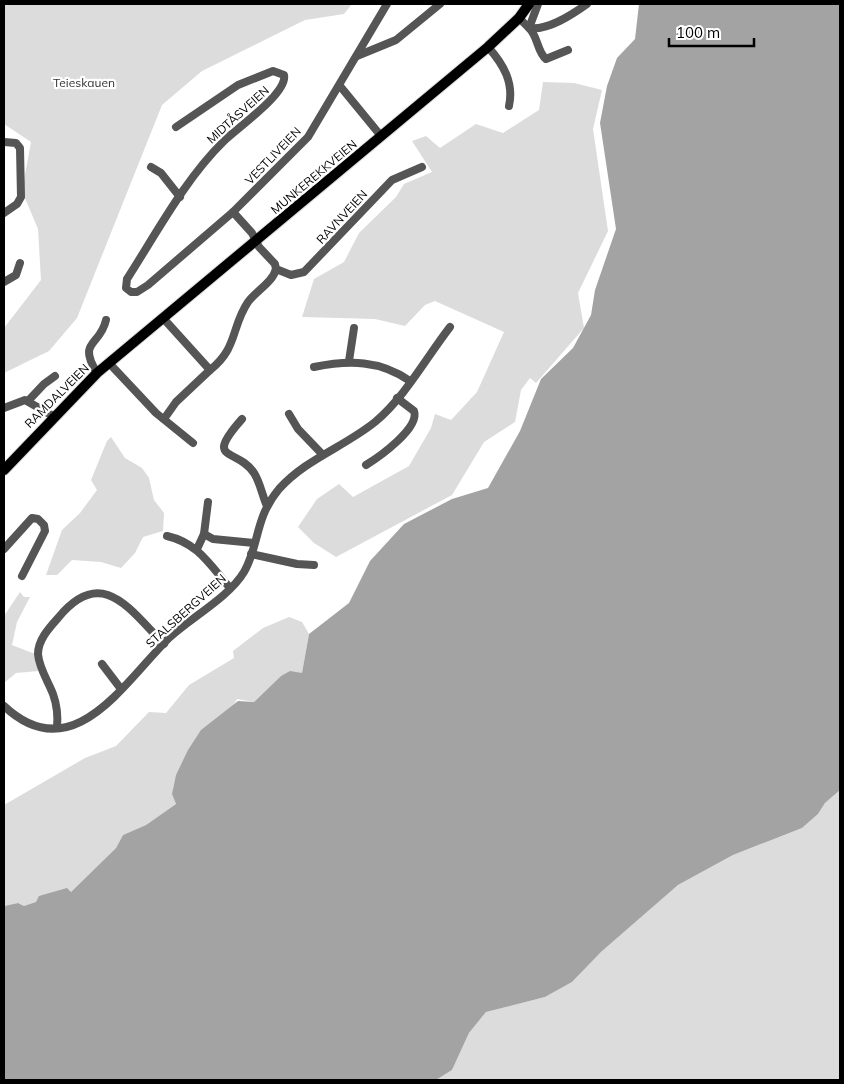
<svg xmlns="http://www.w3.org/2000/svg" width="844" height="1084" viewBox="0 0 844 1084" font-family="Mulish,sans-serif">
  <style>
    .green { fill: #dcdcdc }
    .water { fill: #a3a3a3 }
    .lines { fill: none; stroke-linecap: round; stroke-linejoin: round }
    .major-casing { stroke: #dbdbdb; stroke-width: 12 }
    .minor { stroke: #555; stroke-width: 8 }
    .major { stroke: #000; stroke-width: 10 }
    .labels { text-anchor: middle; stroke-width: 4.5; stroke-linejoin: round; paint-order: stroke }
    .park-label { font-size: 12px; fill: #333; stroke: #fff }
    .street-label { font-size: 12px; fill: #000; stroke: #fff }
  </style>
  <rect width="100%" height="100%" fill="#fff"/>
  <g class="green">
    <polygon points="4,4 352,4 344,14 305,20 202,71 162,105 77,318 49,351 4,373 4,328 41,280 38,229 22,191 31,142 4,124"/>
    <polygon points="543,82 574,83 602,90 593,129 608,231 578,293 584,328 536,383 530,378 521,390 515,422 484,442 452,495 336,557 314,543 298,527 317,499 339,484 353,497 409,466 431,428 435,414 451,420 477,392 504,332 435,301 425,305 405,326 375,319 302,317 314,279 344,262 359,233 396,197 404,184 432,172 412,141 426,136 440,148 476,124 503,133 539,110"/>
    <polygon points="111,437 125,458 142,468 149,478 154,500 164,513 163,531 143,537 135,553 121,568 101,562 72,560 57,575 46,575 62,530 80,513 97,490 91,480 107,441"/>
    <polygon points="20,592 24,597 30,597 17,622 12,645 35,654 39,671 16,673 4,683 4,616"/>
    <path d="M 289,617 L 302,622 L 309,634 L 302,673 L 281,676 L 254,702 L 237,699 C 232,709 223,712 215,720 C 199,737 191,746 181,767 C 175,780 170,790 176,804 L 146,825 L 123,835 L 116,848 L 71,892 L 24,906 L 18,903 L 4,906 L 4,805 L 85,758 L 116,746 L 149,712 L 166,713 L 189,685 L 234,658 L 233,651 L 263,628 Z"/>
    <polygon points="840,790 840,1080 436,1080 452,1070 469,1033 486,1012 545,997 572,982 601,952 678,885 733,855 802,828 818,814 825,803"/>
  </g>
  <polygon class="water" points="639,4 840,4 840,790 825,803 818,814 802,828 733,855 678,885 601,952 572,982 545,997 486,1012 469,1033 452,1070 436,1080 4,1080 4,906 18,903 24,906 36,902 39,896 67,888 71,892 116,848 123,835 146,825 176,804 172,794 176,775 188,750 201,730 238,701 254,702 281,676 290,671 302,673 309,634 349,603 370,561 404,524 452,499 488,488 520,431 541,379 573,348 591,315 595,290 616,229 600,123 607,86 617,58 635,39"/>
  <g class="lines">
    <g class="major-casing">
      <polyline id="major" points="4,470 97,373 488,47 519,18 529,4"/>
    </g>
    <g class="minor">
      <path d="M 538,4 L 529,28 C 538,36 537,52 546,59 L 568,50"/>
      <path d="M 519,18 L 529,28 C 548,31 573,14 587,4"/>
      <path d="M 488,47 C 504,65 514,83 509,106"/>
      <polyline points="357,56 396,40 440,4"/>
      <polyline points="340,86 381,136"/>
      <path d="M 176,127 L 238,85 L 273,71 L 284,75 C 288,93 237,128 224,141 C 185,179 156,234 127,279 L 126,288 L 131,292 L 137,292 L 148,285 L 233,212 L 252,233 L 259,247 L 275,264 L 276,269 L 291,275 L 304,272 L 392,180 L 422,167"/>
      <polyline points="4,142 16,143 20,148 21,197 17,204 4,213"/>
      <polyline points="151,167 161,173 180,197"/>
      <polyline points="233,212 308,137 387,4"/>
      <polyline points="4,282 16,275 20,263"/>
      <path d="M 163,318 L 210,370 C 238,348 231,327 248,302 C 256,291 273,282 276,269"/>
      <polyline points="349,361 354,328"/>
      <polyline points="109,363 156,413 193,443"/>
      <path d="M 314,367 C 349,360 380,360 410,381"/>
      <path d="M 97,373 C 77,340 100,347 106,320"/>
      <polyline points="28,401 44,384 55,376"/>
      <polyline points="4,408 25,400 53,416"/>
      <polyline points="289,414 298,429 322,454"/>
      <polyline points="164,419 176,402 210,370"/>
      <path d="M 242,419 C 203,463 237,447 254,473 C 260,482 262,495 267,506"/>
      <path d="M 366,465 C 379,457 420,428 414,411 L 397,398"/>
      <polyline points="204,534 213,539 254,543"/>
      <path d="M 167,536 C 198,543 210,565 230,588"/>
      <polyline points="4,549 32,518 38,519 44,525 45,531 22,576"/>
      <polyline points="197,549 204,534 208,502"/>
      <polyline points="251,554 297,564 314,565"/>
      <polyline points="102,664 121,689"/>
      <path d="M 4,706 C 73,771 125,681 170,637 C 192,617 229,597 244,572 C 260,544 254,519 279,489 C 306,459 344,447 375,422 C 405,397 426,358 450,327"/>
      <path d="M 57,728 C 58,717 57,705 53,694 C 48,681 39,668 38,654 C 38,640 49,628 58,618 C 102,564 130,610 164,644"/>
    </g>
    <use href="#major" class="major"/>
  </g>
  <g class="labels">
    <g class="park-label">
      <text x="84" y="87">Teieskauen</text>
    </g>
    <g class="street-label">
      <text transform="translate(238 115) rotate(-42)" y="4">MIDTÅSVEIEN</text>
      <text transform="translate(273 156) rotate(-46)" y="4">VESTLIVEIEN</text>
      <text transform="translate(314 177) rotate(-40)" y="4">MUNKEREKKVEIEN</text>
      <text transform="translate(342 217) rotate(-47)" y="4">RAVNVEIEN</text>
      <text transform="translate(57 396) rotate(-45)" y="4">RAMDALVEIEN</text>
      <text transform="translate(186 611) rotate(-42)" y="4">STALSBERGVEIEN</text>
    </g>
  </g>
  <rect width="844" height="1084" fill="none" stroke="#000000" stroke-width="10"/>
  <path d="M669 38v8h85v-8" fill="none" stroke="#000000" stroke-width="2.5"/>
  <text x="676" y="38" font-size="15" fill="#000000" stroke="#ffffff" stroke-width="4" paint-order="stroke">100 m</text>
</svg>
